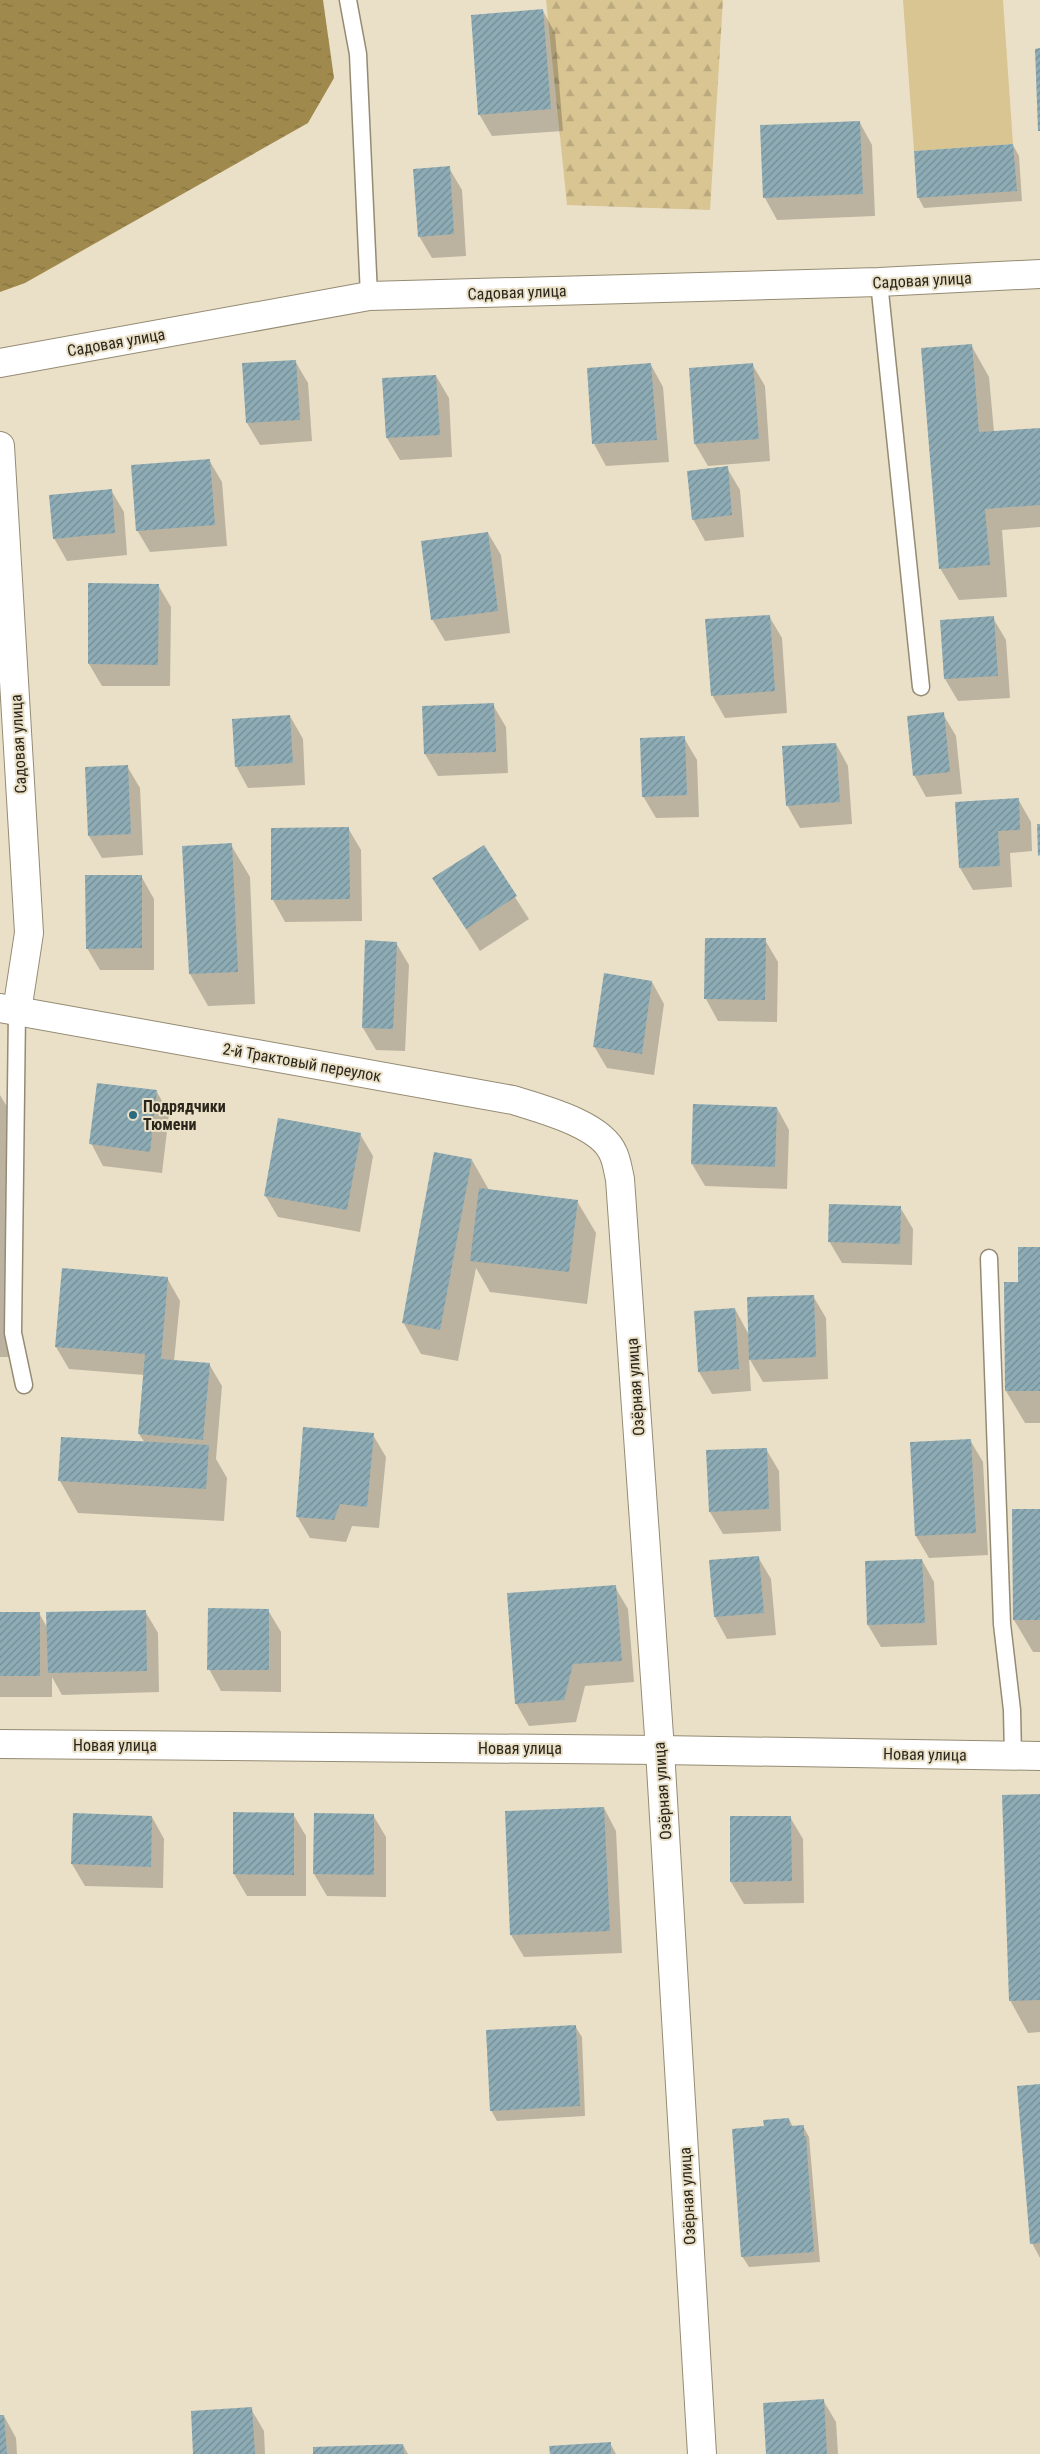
<svg xmlns="http://www.w3.org/2000/svg" width="1040" height="2454" viewBox="0 0 1040 2454" font-family="'Roboto Condensed',sans-serif">
  <style>
    .forest { fill: url(#forest-firs) }
    .pitch { fill: #d9c592 }
    .water { fill: url(#water-ripples) }
    .shadow { fill: #0003 }
    .building { fill: url(#building-hatch) }
    .lines { fill: none; stroke-linecap: round; stroke-linejoin: round }
    .lane-casing { stroke: #958b74; stroke-width: 19 }
    .street-casing { stroke: #958b74; stroke-width: 30 }
    .lane { stroke: #fff; stroke-width: 16 }
    .street { stroke: #fff; stroke-width: 28 }
    .poi-dot { fill: #2a6b7f; stroke: #eae0c7; stroke-width: 2 }
    .labels { text-anchor: middle; stroke-width: 4; stroke-linejoin: round; paint-order: stroke }
    .street-label { font-size: 16px; fill: #2a261c; stroke: #eae0c7 }
    .poi-label { font-size: 16px; font-weight: bold; fill: #2a261c; stroke: #eae0c7; text-anchor: start }
  </style>
  <defs>
    <pattern id="forest-firs" width="22" height="20" patternUnits="userSpaceOnUse" patternTransform="scale(1.25)"><rect width="22" height="20" fill="#d9c592"/><path d="M5 1l3.5 6h-7zM16 11l3.5 6h-7z" fill="#baa97d"/></pattern>
    <pattern id="water-ripples" width="26" height="14" patternUnits="userSpaceOnUse" patternTransform="scale(1.25)"><rect width="26" height="14" fill="#a0894c"/><path d="M2 4q2-2 4 0t4 0M15 11q2-2 4 0t4 0" fill="none" stroke="#83703e"/></pattern>
    <pattern id="building-hatch" width="6" height="6" patternUnits="userSpaceOnUse" patternTransform="scale(1.25)"><rect width="6" height="6" fill="#8eacb6"/><path d="M-1 1l2-2M0 6l6-6M5 7l2-2" fill="none" stroke="#748c93"/></pattern>
  </defs>
  <rect width="100%" height="100%" fill="#eae0c7"/>
  <polygon class="forest" points="546,0 723,0 710,210 567,205"/>
  <polygon class="pitch" points="903,0 1003,0 1013,144 914,151"/>
  <polygon class="water" points="0,0 323,0 334,78 308,123 25,283 0,292"/>
  <g class="shadow">
    <polygon points="543,11 555,33 563,131 492,136 479,114"/>
    <polygon points="860,123 872,145 875,216 777,220 765,198"/>
    <polygon points="1013,145 1019,156 1022,201 924,208 918,197"/>
    <polygon points="449,168 462,190 466,256 432,258 419,236"/>
    <polygon points="971,345 989,377 994,432 1040,429 1040,527 1002,530 1007,597 959,600 940,568"/>
    <polygon points="295,361 308,383 312,441 260,445 247,423"/>
    <polygon points="752,364 765,386 770,461 708,466 695,444"/>
    <polygon points="651,365 663,387 669,462 606,466 594,444 588,369"/>
    <polygon points="436,376 449,398 452,457 400,460 387,438"/>
    <polygon points="209,460 222,482 227,546 150,552 137,530"/>
    <polygon points="727,468 740,490 744,537 705,541 693,519"/>
    <polygon points="111,490 124,512 127,555 67,561 54,538"/>
    <polygon points="488,533 501,555 510,633 445,641 432,619"/>
    <polygon points="90,585 158,585 171,607 170,686 102,686 89,664"/>
    <polygon points="769,616 782,638 787,713 725,718 712,695"/>
    <polygon points="993,618 1006,640 1010,698 958,701 945,679 942,621"/>
    <polygon points="493,705 506,727 508,773 438,776 425,754 424,707"/>
    <polygon points="943,714 956,736 962,794 926,797 914,775"/>
    <polygon points="290,716 303,739 305,785 248,788 236,766"/>
    <polygon points="684,738 697,760 699,817 656,818 643,796"/>
    <polygon points="836,744 848,766 852,824 800,828 787,805"/>
    <polygon points="127,766 140,788 143,855 102,858 89,836"/>
    <polygon points="1018,799 1031,822 1032,851 1010,853 1012,887 973,890 960,868"/>
    <polygon points="348,828 361,850 362,921 285,922 273,900"/>
    <polygon points="231,845 250,877 255,1004 208,1006 190,974"/>
    <polygon points="483,847 529,919 480,951 434,879"/>
    <polygon points="141,876 154,899 154,970 100,970 87,948"/>
    <polygon points="765,940 778,962 777,1022 718,1021 706,999"/>
    <polygon points="396,943 409,965 405,1051 376,1050 363,1028"/>
    <polygon points="652,982 664,1004 654,1075 607,1068 594,1046"/>
    <polygon points="157,1092 169,1114 162,1173 103,1166 91,1143"/>
    <polygon points="0,1095 12,1115 9,1357 0,1357"/>
    <polygon points="777,1108 789,1130 787,1189 705,1186 692,1164"/>
    <polygon points="360,1134 373,1156 360,1232 278,1217 265,1195"/>
    <polygon points="472,1160 489,1190 577,1201 596,1233 587,1304 490,1292 476,1268 458,1361 421,1354 403,1322"/>
    <polygon points="900,1207 913,1229 912,1265 842,1263 829,1241"/>
    <polygon points="1040,1248 1040,1423 1025,1423 1006,1391 1020,1283"/>
    <polygon points="167,1278 180,1301 174,1361 209,1364 222,1386 216,1459 227,1478 224,1521 78,1513 60,1481 145,1443 139,1434 144,1375 69,1369 56,1347"/>
    <polygon points="813,1296 826,1318 828,1379 763,1382 749,1358 751,1391 712,1394 699,1372 735,1309 749,1335"/>
    <polygon points="373,1435 386,1457 379,1528 352,1526 346,1542 310,1538 297,1516"/>
    <polygon points="970,1440 983,1462 988,1555 929,1558 916,1536"/>
    <polygon points="766,1449 779,1471 781,1531 723,1534 710,1512"/>
    <polygon points="1040,1510 1040,1652 1033,1652 1014,1620"/>
    <polygon points="758,1557 771,1579 776,1635 727,1639 715,1617"/>
    <polygon points="922,1560 934,1582 937,1645 881,1647 868,1625"/>
    <polygon points="615,1587 628,1609 634,1682 585,1686 576,1722 529,1726 516,1703"/>
    <polygon points="268,1610 281,1632 281,1692 221,1691 209,1669"/>
    <polygon points="145,1611 158,1633 159,1692 62,1695 52,1677 52,1697 0,1697 0,1613 39,1613 48,1629"/>
    <polygon points="1040,1795 1040,2032 1028,2033 1010,2000"/>
    <polygon points="604,1808 616,1831 622,1953 524,1957 511,1935"/>
    <polygon points="293,1814 306,1836 306,1896 247,1896 234,1874"/>
    <polygon points="373,1815 386,1837 386,1897 327,1896 314,1874"/>
    <polygon points="152,1817 164,1839 163,1888 85,1886 72,1864"/>
    <polygon points="790,1817 803,1839 804,1903 744,1904 731,1882"/>
    <polygon points="575,2026 582,2037 585,2116 497,2121 491,2110"/>
    <polygon points="1040,2085 1040,2258 1032,2243"/>
    <polygon points="789,2119 793,2127 803,2126 809,2137 820,2262 749,2267 742,2256 765,2127"/>
    <polygon points="823,2400 836,2422 838,2454 767,2454"/>
    <polygon points="251,2409 264,2431 265,2454 195,2454"/>
    <polygon points="4,2416 16,2438 17,2454 0,2454 0,2417"/>
    <polygon points="610,2443 616,2454 551,2454"/>
    <polygon points="403,2445 408,2454 315,2454"/>
  </g>
  <g class="building">
    <polygon points="543,9 551,109 478,115 471,15"/>
    <polygon points="1040,48 1040,131 1038,131 1035,49"/>
    <polygon points="860,121 863,194 763,198 760,125"/>
    <polygon points="1013,144 1017,191 917,198 914,151"/>
    <polygon points="450,166 454,234 418,237 413,169"/>
    <polygon points="972,344 979,432 1040,428 1040,505 985,509 990,565 939,569 921,348"/>
    <polygon points="296,360 300,420 246,423 242,363"/>
    <polygon points="651,363 657,440 592,444 587,368"/>
    <polygon points="753,363 759,439 694,444 689,368"/>
    <polygon points="436,375 440,435 386,438 382,378"/>
    <polygon points="210,459 215,525 136,531 131,465"/>
    <polygon points="728,466 732,515 692,520 687,471"/>
    <polygon points="112,489 115,533 53,539 49,495"/>
    <polygon points="488,532 498,611 431,620 421,541"/>
    <polygon points="88,583 159,584 158,665 88,664"/>
    <polygon points="770,615 775,691 711,696 705,619"/>
    <polygon points="994,616 998,676 944,679 940,620"/>
    <polygon points="494,703 496,752 424,754 422,706"/>
    <polygon points="944,712 950,772 913,776 907,716"/>
    <polygon points="290,715 293,763 235,767 232,719"/>
    <polygon points="685,736 687,795 642,797 640,738"/>
    <polygon points="836,743 840,802 786,806 782,746"/>
    <polygon points="128,765 131,834 88,836 85,767"/>
    <polygon points="1019,798 1020,830 998,831 1000,866 959,868 955,802"/>
    <polygon points="1037,824 1040,824 1040,855 1038,856"/>
    <polygon points="349,827 350,899 271,900 271,828"/>
    <polygon points="232,843 238,972 189,974 182,846"/>
    <polygon points="484,845 517,896 466,929 432,878"/>
    <polygon points="85,875 142,875 142,948 86,949"/>
    <polygon points="705,938 766,938 765,1000 704,999"/>
    <polygon points="365,940 397,942 393,1029 362,1028"/>
    <polygon points="604,973 652,981 642,1054 593,1047"/>
    <polygon points="97,1083 157,1090 150,1152 89,1144"/>
    <polygon points="693,1104 777,1107 775,1167 691,1164"/>
    <polygon points="278,1118 361,1133 347,1210 264,1196"/>
    <polygon points="434,1152 472,1159 440,1330 402,1323"/>
    <polygon points="479,1188 578,1200 569,1272 470,1261"/>
    <polygon points="829,1204 901,1206 900,1244 828,1242"/>
    <polygon points="1018,1247 1040,1247 1040,1391 1005,1391 1004,1282 1018,1282"/>
    <polygon points="62,1268 168,1277 161,1359 210,1363 203,1440 138,1434 145,1354 55,1347"/>
    <polygon points="814,1295 816,1357 749,1360 747,1297"/>
    <polygon points="735,1308 739,1369 698,1372 694,1311"/>
    <polygon points="303,1427 374,1433 367,1507 340,1504 334,1520 296,1517"/>
    <polygon points="61,1437 209,1445 206,1489 58,1481"/>
    <polygon points="971,1439 976,1533 915,1536 910,1442"/>
    <polygon points="767,1448 769,1509 709,1512 706,1450"/>
    <polygon points="1012,1509 1040,1509 1040,1620 1013,1620"/>
    <polygon points="759,1556 764,1613 714,1617 709,1560"/>
    <polygon points="922,1559 925,1623 867,1625 865,1561"/>
    <polygon points="616,1585 622,1661 573,1664 564,1700 515,1704 507,1593"/>
    <polygon points="208,1608 269,1609 269,1670 207,1670"/>
    <polygon points="146,1610 147,1671 48,1673 46,1612"/>
    <rect x="0" y="1612" width="40" height="64"/>
    <polygon points="1040,1794 1040,2000 1009,2001 1002,1795"/>
    <polygon points="604,1807 610,1931 510,1935 505,1811"/>
    <polygon points="233,1812 294,1813 294,1875 233,1874"/>
    <polygon points="73,1813 152,1816 151,1867 71,1864"/>
    <polygon points="314,1813 374,1814 374,1875 313,1874"/>
    <polygon points="730,1816 791,1816 792,1881 730,1882"/>
    <polygon points="576,2025 580,2106 490,2111 486,2030"/>
    <polygon points="1040,2084 1040,2243 1030,2244 1017,2086"/>
    <polygon points="789,2118 790,2126 804,2125 804,2136 806,2136 814,2252 741,2257 732,2129 764,2126 763,2120"/>
    <polygon points="824,2399 827,2454 766,2454 763,2403"/>
    <polygon points="252,2407 255,2454 193,2454 191,2411"/>
    <polygon points="0,2415 4,2415 7,2454 0,2454"/>
    <polygon points="611,2442 611,2454 550,2454 549,2446"/>
    <polygon points="403,2444 404,2454 313,2454 313,2447"/>
  </g>
  <g class="lines">
    <g class="lane-casing">
      <g id="lane">
        <polyline points="348,0 358,54 369,296"/>
        <polyline points="879,282 921,687"/>
        <polyline points="17,1011 13,1333 24,1385"/>
        <polyline points="989,1258 1002,1624 1012,1710 1013,1756"/>
      </g>
    </g>
    <g class="street-casing">
      <g id="street">
        <polyline points="0,363 369,296 879,282 1040,274"/>
        <polyline points="0,446 29,933 17,1011"/>
        <path d="M 0,1008 L 513,1100 C 541,1109 601,1124 613,1153 C 617,1161 618,1171 620,1179 L 660,1750 L 702,2454"/>
        <polyline points="0,1744 660,1750 1040,1756"/>
      </g>
    </g>
    <use href="#lane" class="lane"/>
    <use href="#street" class="street"/>
  </g>
  <circle class="poi-dot" cx="133" cy="1115" r="5"/>
  <g class="labels">
    <g class="street-label">
      <text transform="translate(922 280) rotate(-3)" y="6">Садовая улица</text>
      <text transform="translate(517 292) rotate(-2)" y="6">Садовая улица</text>
      <text transform="translate(116 342) rotate(-10)" y="6">Садовая улица</text>
      <text transform="translate(18 744) rotate(-93)" y="6">Садовая улица</text>
      <text transform="translate(302 1062) rotate(10)" y="6">2-й Трактовый переулок</text>
      <text transform="translate(635 1387) rotate(-94)" y="6">Озёрная улица</text>
      <text x="115" y="1751">Новая улица</text>
      <text x="520" y="1754">Новая улица</text>
      <text transform="translate(925 1754) rotate(1)" y="6">Новая улица</text>
      <text transform="translate(662 1791) rotate(-94)" y="6">Озёрная улица</text>
      <text transform="translate(687 2196) rotate(-93)" y="6">Озёрная улица</text>
    </g>
    <g class="poi-label">
      <text x="143" y="1112">Подрядчики<tspan x="143" dy="18">Тюмени</tspan></text>
    </g>
  </g>
</svg>
